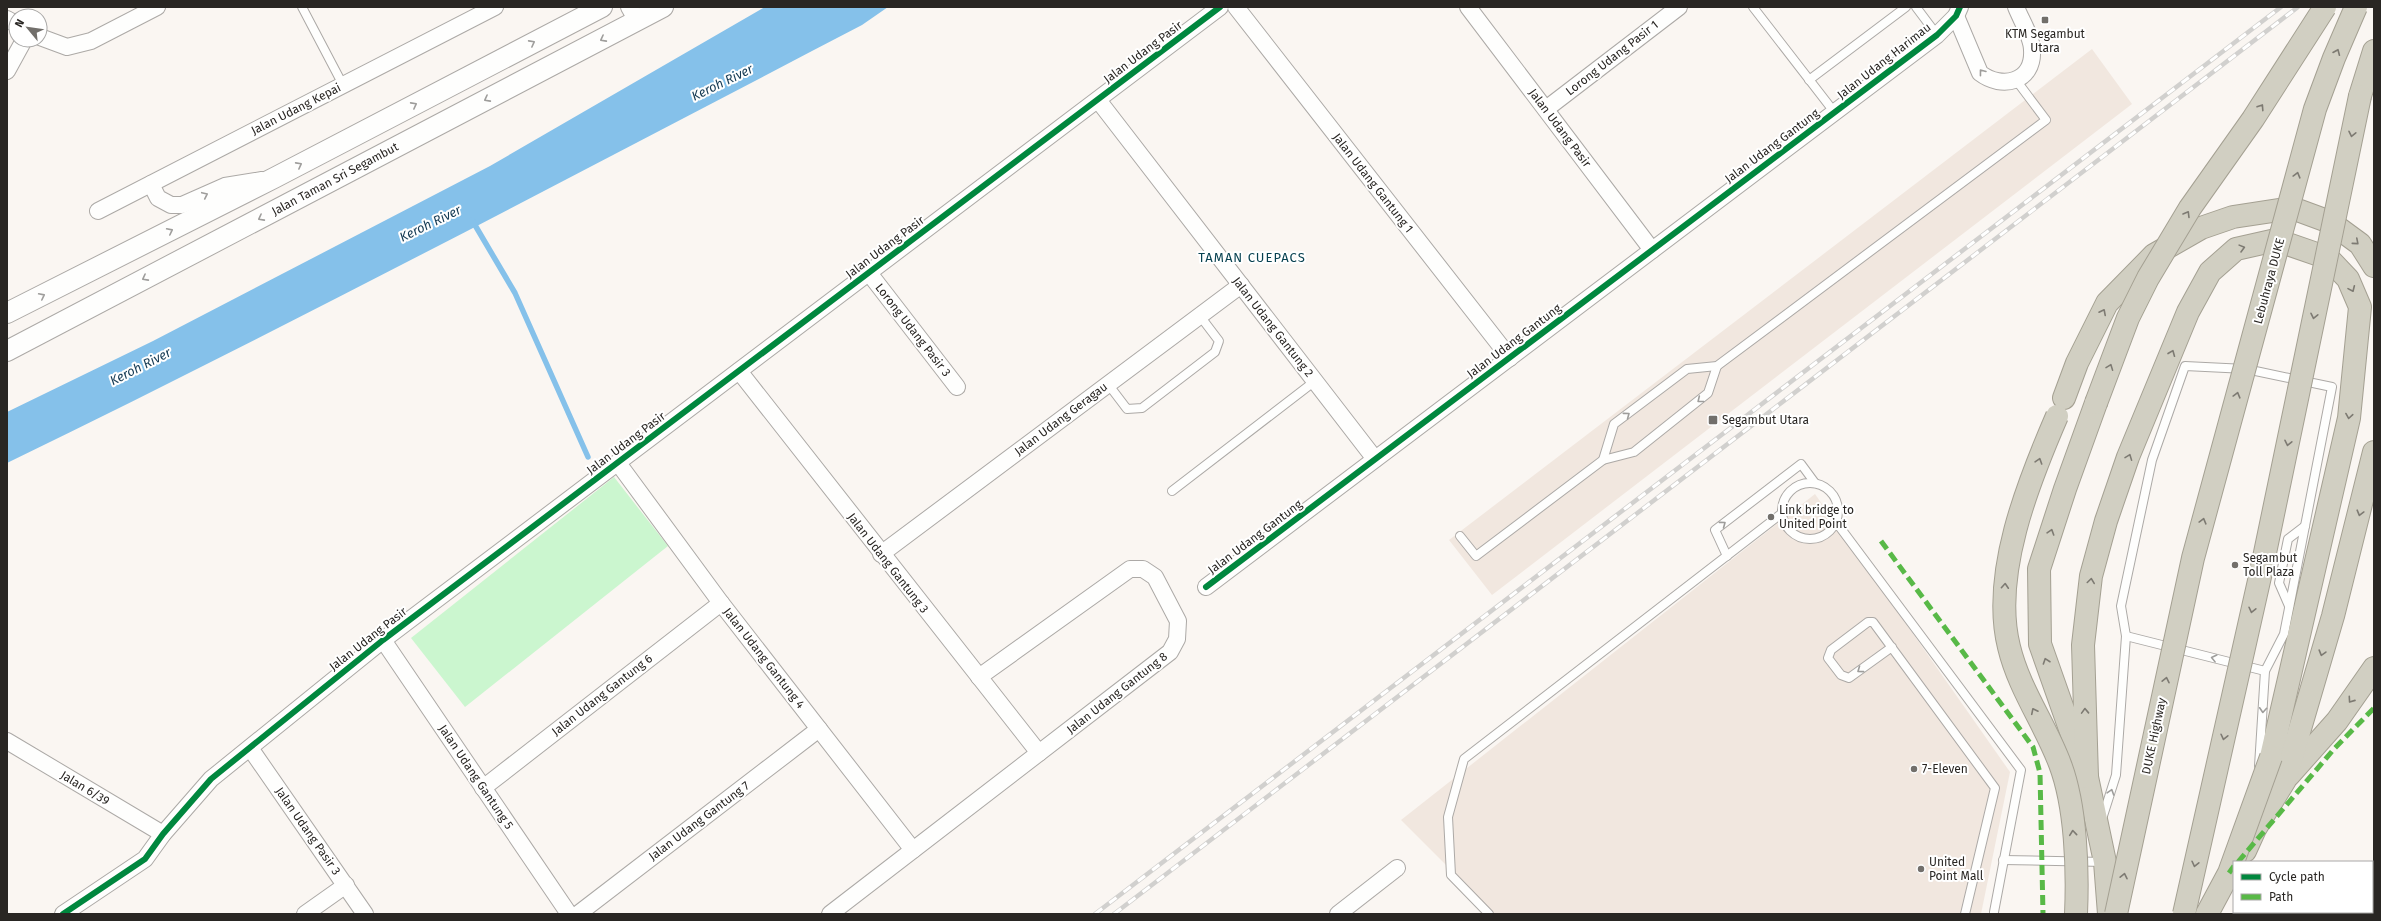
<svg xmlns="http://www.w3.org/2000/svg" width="2381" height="921" viewBox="0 0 2381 921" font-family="'Fira Sans',sans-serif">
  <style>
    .built { fill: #f1e7df }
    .green { fill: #cbf6cf }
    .water { fill: #85c1ea }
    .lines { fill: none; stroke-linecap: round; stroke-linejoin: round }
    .stream { stroke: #85c1ea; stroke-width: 5.5 }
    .service-casing { stroke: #aca9a6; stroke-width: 10 }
    .minor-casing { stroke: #aca9a6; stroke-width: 18 }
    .tertiary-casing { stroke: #aca9a6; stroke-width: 22 }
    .motorway-casing { stroke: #a4a092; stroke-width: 24 }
    .service { stroke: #fefefd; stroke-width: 8 }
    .minor { stroke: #fefefd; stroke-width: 16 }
    .tertiary { stroke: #fefefd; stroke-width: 20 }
    .motorway { stroke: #d1cfc2; stroke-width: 22 }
    .rail-casing { stroke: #d1d0ce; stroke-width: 4.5 }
    .rail { stroke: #fff; stroke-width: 3; stroke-dasharray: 9; stroke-linecap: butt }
    .motorway-bridge-casing { stroke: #a4a092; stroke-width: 24; stroke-linecap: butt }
    .motorway-bridge { stroke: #d1cfc2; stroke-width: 22 }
    .quiet { stroke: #58b947; stroke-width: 5; stroke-dasharray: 10 5; stroke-linecap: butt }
    .cycleway-casing { stroke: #fff; stroke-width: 8 }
    .cycleway { stroke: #00873e; stroke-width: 6 }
    .oneway { stroke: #9e9d9b }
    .oneway2 { stroke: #7d7a72 }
    .poi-dot { fill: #726f6b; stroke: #fff; stroke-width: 1.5 }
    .labels { text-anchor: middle; stroke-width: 4; stroke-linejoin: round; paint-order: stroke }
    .poi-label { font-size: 12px; fill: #292623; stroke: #fff; text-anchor: start }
    .street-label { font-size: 12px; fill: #292623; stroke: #fff }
    .water-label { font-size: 13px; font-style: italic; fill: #163b54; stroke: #fff }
    .neighbourhood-label { font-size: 13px; letter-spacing: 1px; fill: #074150; stroke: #fff }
  </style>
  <rect width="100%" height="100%" fill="#faf6f2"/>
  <g class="built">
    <polygon points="2092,49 2132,104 1492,595 1449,540"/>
    <polygon points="1815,494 2010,772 1981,914 1495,914 1401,820"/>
  </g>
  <polygon class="green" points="614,477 668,546 465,707 411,638"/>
  <path class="water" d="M 765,7 L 888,7 L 862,25 C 578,173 295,323 7,463 L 7,412 L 153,341 L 490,166 Z"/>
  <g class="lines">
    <polyline class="stream" points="472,220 515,293 588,457"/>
    <g class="service-casing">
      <g id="service">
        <polyline points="302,7 343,85"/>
        <polyline points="1753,7 1835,113"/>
        <polyline points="1916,7 1937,35"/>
        <polyline points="1809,80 1906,7"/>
        <polyline points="1108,384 1127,409 1142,408 1215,352 1219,341 1200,316"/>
        <polyline points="1603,460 1614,424 1687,369 1717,366 2046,120 2016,80"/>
        <circle cx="1810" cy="511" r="28"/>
        <polyline points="1172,491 1315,381"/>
        <polyline points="1836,522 2021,770 1994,912"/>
        <polyline points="1460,536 1476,556 1603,460 1634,452 1708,393 1717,366"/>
        <polyline points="1727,556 1715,530 1801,464 1815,483"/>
        <polyline points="2289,606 2279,583 2288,539 2305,526"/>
        <polyline points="2126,636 2265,671"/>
        <polyline points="1892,647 1849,678 1841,675 1828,658 1831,650 1868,622 1873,622 1995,788 1965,914"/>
        <polyline points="2102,819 2116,775 2126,636 2121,606 2152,460 2185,366 2246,369 2332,387 2284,634 2265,671 2259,766"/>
        <polyline points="2003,860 2104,862"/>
        <polyline points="1489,914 1451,875 1448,817 1464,759 1781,514"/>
      </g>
    </g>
    <g class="minor-casing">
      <g id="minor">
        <polyline points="629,7 637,21"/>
        <polyline points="1236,7 1510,358"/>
        <polyline points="1468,7 1652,250"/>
        <path d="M 1956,16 L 1980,73 C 2002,90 2034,82 2032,50 C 2032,37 2021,20 2016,7"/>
        <polyline points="7,19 16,24"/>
        <polyline points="40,37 67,47 91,41 157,7"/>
        <polyline points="7,71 24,40"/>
        <polyline points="1098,100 1375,459"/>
        <polyline points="1546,109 1679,7"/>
        <polyline points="151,184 158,198 171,205 182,205 225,186 262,180"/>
        <polyline points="98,211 495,7"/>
        <polyline points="869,273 957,387"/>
        <polyline points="739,371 1039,753"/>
        <polyline points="618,463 721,603 913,850"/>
        <polyline points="881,554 1241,285"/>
        <polyline points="1206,587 1937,35 1956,16 1960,7"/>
        <polyline points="383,640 569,914"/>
        <polyline points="7,741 163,834"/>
        <polyline points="250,748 365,914"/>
        <polyline points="483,788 721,603"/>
        <polyline points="63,914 145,859 163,834 211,779 383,640 1220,7"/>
        <polyline points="305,914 346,885"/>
        <polyline points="578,914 819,729"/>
        <polyline points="830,914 1170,652 1177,639 1178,621 1155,577 1143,569 1130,569 979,677"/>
        <polyline points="1338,914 1397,868"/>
      </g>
    </g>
    <g class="tertiary-casing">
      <g id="tertiary">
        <polyline points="7,313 274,178 602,7"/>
        <polyline points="7,351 663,7"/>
      </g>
    </g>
    <g class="motorway-casing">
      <g id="motorway">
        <polyline points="2360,96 2374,51"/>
        <polyline points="2064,398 2077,363 2107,303 2154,255 2201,228 2233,217 2292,208 2330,222 2360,244 2374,266"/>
        <polyline points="2096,403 2065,489 2039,569 2040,644 2087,777 2105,862 2109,914"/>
        <polyline points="2289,775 2337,721 2374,668"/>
        <polyline points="2087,777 2083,645 2091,576 2106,521 2128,457 2188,312 2210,272 2236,249 2276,240 2328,258 2348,279 2360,307 2349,418 2271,757"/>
        <polyline points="2245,851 2255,829 2285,780 2333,616 2374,452"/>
      </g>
    </g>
    <use href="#service" class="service"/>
    <use href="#minor" class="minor"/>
    <use href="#tertiary" class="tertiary"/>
    <use href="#motorway" class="motorway"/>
    <g class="rail-casing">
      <g id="rail">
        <polyline points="1095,914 2281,7"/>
        <polyline points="1114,914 2298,7"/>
      </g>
    </g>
    <use href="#rail" class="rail"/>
    <g class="motorway-bridge-casing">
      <g id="motorway-bridge">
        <polyline points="2096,403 2128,318 2148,278 2190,208 2253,119 2325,7"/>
        <path d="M 2057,416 C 2028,483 1991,575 2009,647 C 2019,689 2045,724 2060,764 C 2076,806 2078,869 2076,914"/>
        <polyline points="2116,914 2193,558 2315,109 2334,58 2356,7"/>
        <polyline points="2184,914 2261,572 2360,96"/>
        <polyline points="2207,914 2229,873 2271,757"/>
      </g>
    </g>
    <use href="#motorway-bridge" class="motorway-bridge"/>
    <g class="quiet">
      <polyline points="1881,541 2033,747 2040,773 2043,914"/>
      <polyline points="2238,862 2334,749 2374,708"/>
      <polyline points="2229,873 2234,866"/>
    </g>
    <g class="cycleway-casing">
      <g id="cycleway">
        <polyline points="1206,587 1937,35 1956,16 1960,7"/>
        <polyline points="63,914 145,859 163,834 211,779 383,640 1220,7"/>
      </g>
    </g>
    <use href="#cycleway" class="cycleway"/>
  </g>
  <defs><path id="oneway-chevron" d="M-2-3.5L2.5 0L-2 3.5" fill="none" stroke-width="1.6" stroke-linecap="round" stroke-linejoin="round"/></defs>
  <g class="oneway">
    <use href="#oneway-chevron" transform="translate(603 39) rotate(152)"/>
    <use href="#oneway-chevron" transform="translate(532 43) rotate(-28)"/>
    <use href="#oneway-chevron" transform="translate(1982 72) rotate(-128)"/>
    <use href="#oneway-chevron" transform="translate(487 99) rotate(152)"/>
    <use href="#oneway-chevron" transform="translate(414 105) rotate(-28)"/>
    <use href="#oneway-chevron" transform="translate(299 165) rotate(-28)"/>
    <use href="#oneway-chevron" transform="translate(205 195) rotate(-25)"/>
    <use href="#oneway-chevron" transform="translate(261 218) rotate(152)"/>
    <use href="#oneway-chevron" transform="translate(170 231) rotate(-27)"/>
    <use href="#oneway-chevron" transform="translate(145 278) rotate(152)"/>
    <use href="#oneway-chevron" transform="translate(42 296) rotate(-27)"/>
    <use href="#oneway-chevron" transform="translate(1700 400) rotate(141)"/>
    <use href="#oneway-chevron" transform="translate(1627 415) rotate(-37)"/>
    <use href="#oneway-chevron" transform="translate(1723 524) rotate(-37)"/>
    <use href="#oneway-chevron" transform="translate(2214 658) rotate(-166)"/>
    <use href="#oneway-chevron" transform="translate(1860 670) rotate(144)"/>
    <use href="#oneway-chevron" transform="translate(2263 710) rotate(94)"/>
    <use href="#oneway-chevron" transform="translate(2111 792) rotate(-72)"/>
  </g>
  <g class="oneway2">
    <use href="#oneway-chevron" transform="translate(2337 52) rotate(-67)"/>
    <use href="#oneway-chevron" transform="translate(2261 107) rotate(-57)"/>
    <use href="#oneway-chevron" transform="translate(2352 134) rotate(102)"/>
    <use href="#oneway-chevron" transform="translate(2297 175) rotate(-75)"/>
    <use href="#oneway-chevron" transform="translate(2187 214) rotate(-59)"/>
    <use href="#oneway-chevron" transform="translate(2356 242) rotate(41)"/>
    <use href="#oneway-chevron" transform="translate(2242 248) rotate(-15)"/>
    <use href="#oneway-chevron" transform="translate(2352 289) rotate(66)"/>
    <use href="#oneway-chevron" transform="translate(2103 312) rotate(-63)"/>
    <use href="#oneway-chevron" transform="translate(2314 316) rotate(102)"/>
    <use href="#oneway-chevron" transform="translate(2172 353) rotate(-68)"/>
    <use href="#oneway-chevron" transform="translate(2110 367) rotate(-69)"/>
    <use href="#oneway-chevron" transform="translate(2237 395) rotate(-75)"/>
    <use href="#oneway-chevron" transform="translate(2349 416) rotate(99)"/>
    <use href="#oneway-chevron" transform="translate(2288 443) rotate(102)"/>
    <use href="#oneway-chevron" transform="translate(2129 457) rotate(-69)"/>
    <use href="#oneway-chevron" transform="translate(2039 461) rotate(-72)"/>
    <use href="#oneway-chevron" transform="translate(2360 513) rotate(105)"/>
    <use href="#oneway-chevron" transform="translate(2203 521) rotate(-75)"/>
    <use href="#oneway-chevron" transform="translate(2051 532) rotate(-72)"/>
    <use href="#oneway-chevron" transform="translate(2091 581) rotate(-82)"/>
    <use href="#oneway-chevron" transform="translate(2005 586) rotate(-86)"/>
    <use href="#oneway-chevron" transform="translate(2252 610) rotate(103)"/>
    <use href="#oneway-chevron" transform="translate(2322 653) rotate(106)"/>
    <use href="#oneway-chevron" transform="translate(2046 661) rotate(-109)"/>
    <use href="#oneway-chevron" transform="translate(2166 680) rotate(-78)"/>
    <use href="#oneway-chevron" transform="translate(2351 700) rotate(125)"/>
    <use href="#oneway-chevron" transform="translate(2034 711) rotate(-116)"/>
    <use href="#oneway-chevron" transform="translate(2085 711) rotate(-92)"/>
    <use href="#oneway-chevron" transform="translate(2224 737) rotate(103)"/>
    <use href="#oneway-chevron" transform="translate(2073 833) rotate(-96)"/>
    <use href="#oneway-chevron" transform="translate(2195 864) rotate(103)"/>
    <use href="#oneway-chevron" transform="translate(2124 876) rotate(-78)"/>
  </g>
  <g class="poi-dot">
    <rect x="2041" y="16" width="8" height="8" rx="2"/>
    <rect x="1708" y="415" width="10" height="10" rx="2"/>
    <circle cx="1771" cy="517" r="4"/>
    <circle cx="2235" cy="565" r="4"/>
    <circle cx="1914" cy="769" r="4"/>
    <circle cx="1921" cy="869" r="4"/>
  </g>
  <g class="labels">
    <g class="poi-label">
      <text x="2045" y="38" text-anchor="middle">KTM Segambut<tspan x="2045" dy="14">Utara</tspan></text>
      <text x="1722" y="424">Segambut Utara</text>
      <text x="1779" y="514">Link bridge to<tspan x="1779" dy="14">United Point</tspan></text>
      <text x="2243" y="562">Segambut<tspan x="2243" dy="14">Toll Plaza</tspan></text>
      <text x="1922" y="773">7-Eleven</text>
      <text x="1929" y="866">United<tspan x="1929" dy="14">Point Mall</tspan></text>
    </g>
    <g class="street-label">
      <text transform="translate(1143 52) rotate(-37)" y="4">Jalan Udang Pasir</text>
      <text transform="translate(1612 58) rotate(-38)" y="4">Lorong Udang Pasir 1</text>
      <text transform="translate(1884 61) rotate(-38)" y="4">Jalan Udang Harimau</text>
      <text transform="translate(296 109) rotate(-27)" y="4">Jalan Udang Kepai</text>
      <text transform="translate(1560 128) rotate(53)" y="4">Jalan Udang Pasir</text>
      <text transform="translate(1772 146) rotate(-37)" y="4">Jalan Udang Gantung</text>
      <text transform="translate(335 179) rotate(-28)" y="4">Jalan Taman Sri Segambut</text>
      <text transform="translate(1373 183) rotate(52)" y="4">Jalan Udang Gantung 1</text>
      <text transform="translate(885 247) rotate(-37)" y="4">Jalan Udang Pasir</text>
      <text transform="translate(2269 281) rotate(-75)" y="4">Lebuhraya DUKE</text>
      <text transform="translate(1273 327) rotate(52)" y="4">Jalan Udang Gantung 2</text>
      <text transform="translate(913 330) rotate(52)" y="4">Lorong Udang Pasir 3</text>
      <text transform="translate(1514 341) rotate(-37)" y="4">Jalan Udang Gantung</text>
      <text transform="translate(1061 419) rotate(-37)" y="4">Jalan Udang Geragau</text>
      <text transform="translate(626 443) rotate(-37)" y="4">Jalan Udang Pasir</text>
      <text transform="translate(1255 537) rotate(-37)" y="4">Jalan Udang Gantung</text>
      <text transform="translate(888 563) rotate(52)" y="4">Jalan Udang Gantung 3</text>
      <text transform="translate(368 639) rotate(-38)" y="4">Jalan Udang Pasir</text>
      <text transform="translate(764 658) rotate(52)" y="4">Jalan Udang Gantung 4</text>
      <text transform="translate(1117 693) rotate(-38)" y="4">Jalan Udang Gantung 8</text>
      <text transform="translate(602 695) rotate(-38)" y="4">Jalan Udang Gantung 6</text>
      <text transform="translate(2154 736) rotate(-78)" y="4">DUKE Highway</text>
      <text transform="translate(476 777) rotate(56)" y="4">Jalan Udang Gantung 5</text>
      <text transform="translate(85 788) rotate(31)" y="4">Jalan 6/39</text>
      <text transform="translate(699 821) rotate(-37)" y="4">Jalan Udang Gantung 7</text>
      <text transform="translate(308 831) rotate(55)" y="4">Jalan Udang Pasir 3</text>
    </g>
    <g class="water-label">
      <text transform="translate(722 82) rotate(-26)" y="5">Keroh River</text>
      <text transform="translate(430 223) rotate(-26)" y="5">Keroh River</text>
      <text transform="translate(140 366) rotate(-27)" y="5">Keroh River</text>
    </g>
    <g class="neighbourhood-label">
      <text x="1252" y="262">TAMAN CUEPACS</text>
    </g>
  </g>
  <rect width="2381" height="921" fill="none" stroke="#292623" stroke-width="16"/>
  <rect x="2233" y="861" width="140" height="52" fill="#ffffff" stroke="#a9a8a7"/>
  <rect x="2241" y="874" width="20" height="6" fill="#00873e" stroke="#a9a8a7"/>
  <text x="2269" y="881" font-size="12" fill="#292623">Cycle path</text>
  <rect x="2241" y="894" width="20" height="6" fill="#58b947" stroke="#a9a8a7"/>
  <text x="2269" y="901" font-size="12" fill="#292623">Path</text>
  <g transform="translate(28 28) rotate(299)"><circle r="19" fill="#ffffff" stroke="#a9a8a7"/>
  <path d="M0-3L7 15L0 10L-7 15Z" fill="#726f6b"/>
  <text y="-6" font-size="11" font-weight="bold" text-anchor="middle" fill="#292623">N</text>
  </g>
</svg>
